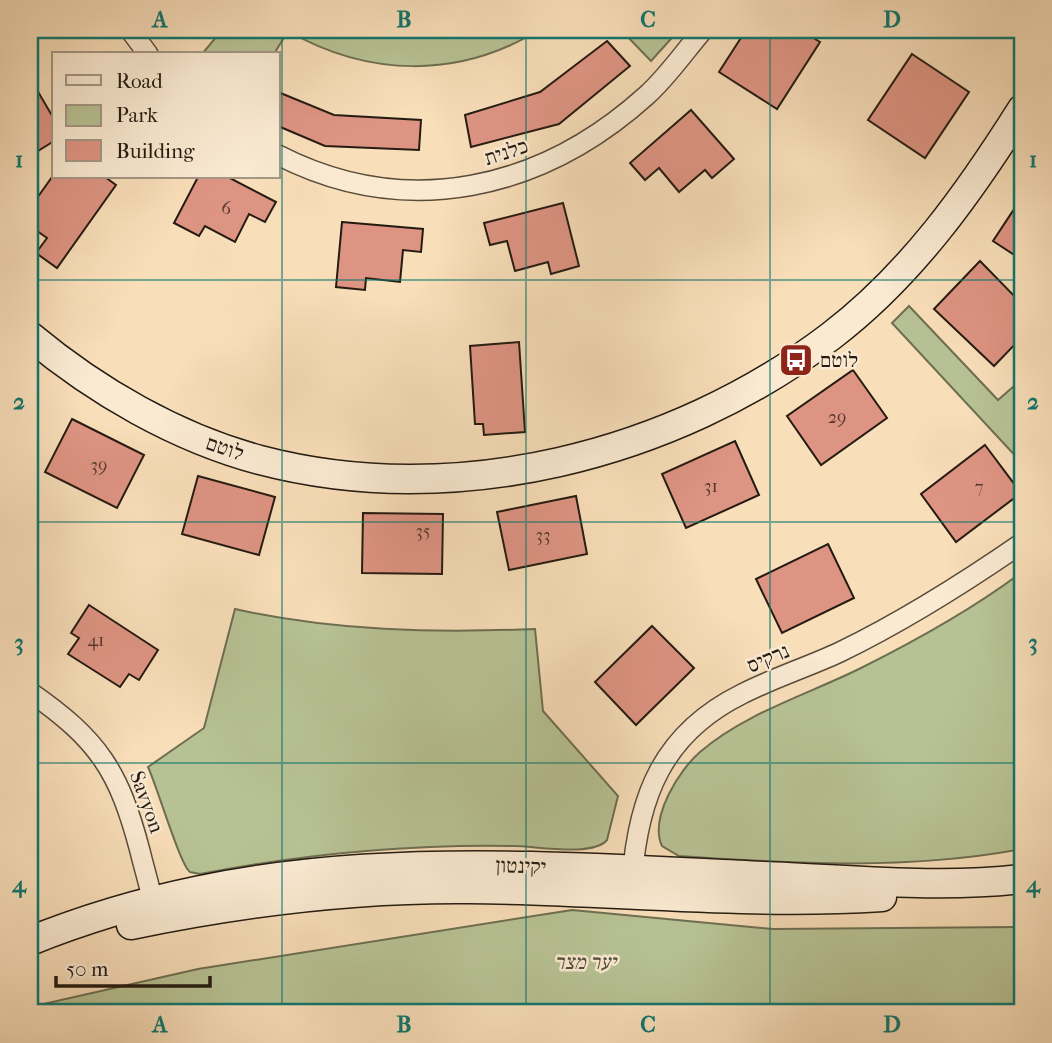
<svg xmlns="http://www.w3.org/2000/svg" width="1052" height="1043" viewBox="0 0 1052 1043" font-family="'IM FELL French Canon','Frank Ruhl Libre',serif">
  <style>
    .green { fill: #b7c294; stroke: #6e6e52; stroke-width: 2 }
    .building { fill: #de9483; stroke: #241b11; stroke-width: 2 }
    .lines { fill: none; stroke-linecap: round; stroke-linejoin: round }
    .street-casing { stroke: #594c3b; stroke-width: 22 }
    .secondary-casing { stroke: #241b11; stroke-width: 31 }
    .street { stroke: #faead2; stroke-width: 19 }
    .secondary { stroke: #faead2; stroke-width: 28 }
    .grid { fill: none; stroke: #0f766e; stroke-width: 2; stroke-opacity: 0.55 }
    .labels { text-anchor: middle; stroke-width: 5; stroke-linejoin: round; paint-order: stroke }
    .number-label { font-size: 18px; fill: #52392e }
    .street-label { font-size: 21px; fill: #241b11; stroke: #faead2 }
    .poi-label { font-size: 21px; fill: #241b11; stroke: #faead2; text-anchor: start }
    .park-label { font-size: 21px; font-style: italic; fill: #504d38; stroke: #faead2 }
    .neatline { fill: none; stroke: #0f766e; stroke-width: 2.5 }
    .grid-label { font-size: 23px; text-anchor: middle; font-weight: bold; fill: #0f766e }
  </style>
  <rect width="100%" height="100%" fill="#f8deb9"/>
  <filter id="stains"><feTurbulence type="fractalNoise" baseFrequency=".00286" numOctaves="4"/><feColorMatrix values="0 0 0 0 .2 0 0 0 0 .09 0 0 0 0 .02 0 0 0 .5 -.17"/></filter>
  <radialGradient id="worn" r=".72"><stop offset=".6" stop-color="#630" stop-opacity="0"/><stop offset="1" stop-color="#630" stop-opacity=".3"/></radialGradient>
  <g class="green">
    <path d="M 222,30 L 539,30 C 459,79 368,77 288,31 L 274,54 L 202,54 Z"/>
    <polygon points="621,30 679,30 651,61"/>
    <polygon points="909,306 998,400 1022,379 1022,463 892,323"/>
    <path d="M 1022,572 L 1022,849 C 910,870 793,864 679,856 L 662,846 C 649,818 679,770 700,752 C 745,713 809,694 861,668 C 917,640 973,609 1022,572 Z"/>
    <path d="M 235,609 C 333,631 434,633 535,629 L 543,711 L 618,796 L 607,840 C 593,857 536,846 514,846 C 408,844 304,854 200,874 L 190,872 C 180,865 157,786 148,767 L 204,728 Z"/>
    <polygon points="572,910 773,929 1022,927 1022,1013 30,1013 30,1007 198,969"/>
  </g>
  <g class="building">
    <polygon points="746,30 800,30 820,42 777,109 719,72"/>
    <polygon points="607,41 630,66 559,124 471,147 465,115 540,92"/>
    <polygon points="912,54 969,92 925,158 868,120"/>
    <polygon points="30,78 54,119 54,141 30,156"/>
    <polygon points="278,92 334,115 421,120 419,150 325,146 278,126"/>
    <polygon points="691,110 734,159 712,178 705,170 679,192 659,168 645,180 630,163"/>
    <polygon points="52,177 105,177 116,185 57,268 36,253 47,238 30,226 30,208"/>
    <polygon points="198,177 228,177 276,202 265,222 249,214 235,242 205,226 199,236 174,223"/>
    <polygon points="1022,197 1022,260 993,241"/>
    <polygon points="563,203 579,266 551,274 548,262 515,271 507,241 490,245 484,223"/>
    <polygon points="342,222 423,229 421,252 403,250 400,282 366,278 365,290 336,287"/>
    <polygon points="980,261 1022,304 1022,337 994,366 934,309"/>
    <polygon points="519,342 525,432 484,435 483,424 475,424 470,346"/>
    <polygon points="853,370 887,418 821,465 787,416"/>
    <polygon points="72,419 144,455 117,508 45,472"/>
    <polygon points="735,441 759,495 686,528 662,474"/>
    <polygon points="985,445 1021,493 956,542 921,494"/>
    <polygon points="198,476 275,497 259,555 182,534"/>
    <polygon points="576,496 587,554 509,570 497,512"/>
    <polygon points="363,513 443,514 442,574 362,573"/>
    <polygon points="828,544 854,598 782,633 756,579"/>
    <polygon points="89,605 158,650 139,680 129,674 120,687 68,654 79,638 71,633"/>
    <polygon points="652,626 694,668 636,725 595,682"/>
  </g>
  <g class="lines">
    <g class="street-casing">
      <g id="street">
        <polyline points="130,30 148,54"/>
        <path d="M 278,155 C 407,221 542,190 647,95 C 668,76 685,51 703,30"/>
        <path d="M 30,692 C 99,740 119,771 140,851 C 145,872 152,893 155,914"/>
        <path d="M 632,880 C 638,796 663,733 742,694 C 773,678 808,667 840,652 C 904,621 964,583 1022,543"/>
      </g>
    </g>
    <g class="secondary-casing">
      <g id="secondary">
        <path d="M 30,336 C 96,391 177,438 260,460 C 454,511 673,456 831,336 C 911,275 969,193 1022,109"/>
        <path d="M 131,925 C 242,902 354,888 468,889 C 606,890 744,906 882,897"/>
        <path d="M 30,941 C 274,843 507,864 763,876 C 849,879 936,889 1022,879"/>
      </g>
    </g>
    <use href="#street" class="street"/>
    <use href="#secondary" class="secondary"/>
  </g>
  <path class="grid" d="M 282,30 L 282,1013M 526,30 L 526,1013M 770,30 L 770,1013M 30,280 L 1022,280M 30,522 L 1022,522M 30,763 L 1022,763"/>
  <defs>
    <g id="bus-square" transform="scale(1.75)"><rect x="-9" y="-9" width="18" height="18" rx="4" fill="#8f2418" stroke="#faead2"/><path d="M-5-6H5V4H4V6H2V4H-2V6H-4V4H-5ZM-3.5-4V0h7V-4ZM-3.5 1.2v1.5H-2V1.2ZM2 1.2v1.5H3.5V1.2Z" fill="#fff"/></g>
  </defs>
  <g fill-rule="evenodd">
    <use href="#bus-square" x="796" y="360"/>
  </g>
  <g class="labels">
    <g class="number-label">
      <text x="226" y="214">6</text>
      <text x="837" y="423">29</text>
      <text x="99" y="471">39</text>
      <text x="711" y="492">31</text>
      <text x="979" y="493">7</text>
      <text x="423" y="537">35</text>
      <text x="543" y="541">33</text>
      <text x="96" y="646">41</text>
    </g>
    <g class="street-label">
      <text transform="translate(506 152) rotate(-18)" y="7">כלנית</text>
      <text transform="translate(225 448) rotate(19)" y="7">לוטם</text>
      <text transform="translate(768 658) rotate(-23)" y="7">נרקיס</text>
      <text transform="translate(147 802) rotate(70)" y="7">Savyon</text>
      <text transform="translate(521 866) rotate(2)" y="7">יקינטון</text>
    </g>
    <g class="poi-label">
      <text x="820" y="367">לוטם</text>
    </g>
    <g class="park-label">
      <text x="585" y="969">יער מצר</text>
    </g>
  </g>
  <rect width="1052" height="1043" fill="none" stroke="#f8deb9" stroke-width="77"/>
  <rect x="52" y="52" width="228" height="126" fill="#faead2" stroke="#a49785" stroke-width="2"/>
  <rect x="66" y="75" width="35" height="10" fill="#faead2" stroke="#a49785" stroke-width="2"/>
  <text x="116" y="88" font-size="21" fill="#241b11">Road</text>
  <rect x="66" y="105" width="35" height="21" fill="#b7c294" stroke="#a49785" stroke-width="2"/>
  <text x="116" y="122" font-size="21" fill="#241b11">Park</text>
  <rect x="66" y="140" width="35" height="21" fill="#de9483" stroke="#a49785" stroke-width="2"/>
  <text x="116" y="158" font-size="21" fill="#241b11">Building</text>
  <path d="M56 976v10h154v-10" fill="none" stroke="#241b11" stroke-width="3.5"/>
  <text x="66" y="976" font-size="21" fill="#241b11" stroke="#faead2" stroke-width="5" paint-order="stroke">50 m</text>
  <rect x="38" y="38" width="976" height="966" class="neatline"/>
  <g class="grid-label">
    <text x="160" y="27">A</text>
    <text x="404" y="27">B</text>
    <text x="648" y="27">C</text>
    <text x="892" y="27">D</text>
    <text x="19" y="167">1</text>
    <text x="1033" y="167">1</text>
    <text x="19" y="409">2</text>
    <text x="1033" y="409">2</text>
    <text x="19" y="650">3</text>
    <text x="1033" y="650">3</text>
    <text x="19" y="892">4</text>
    <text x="1033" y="892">4</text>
    <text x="160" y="1032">A</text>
    <text x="404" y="1032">B</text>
    <text x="648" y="1032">C</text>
    <text x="892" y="1032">D</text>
  </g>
  <rect width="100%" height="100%" filter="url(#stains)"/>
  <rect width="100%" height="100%" fill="url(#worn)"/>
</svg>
